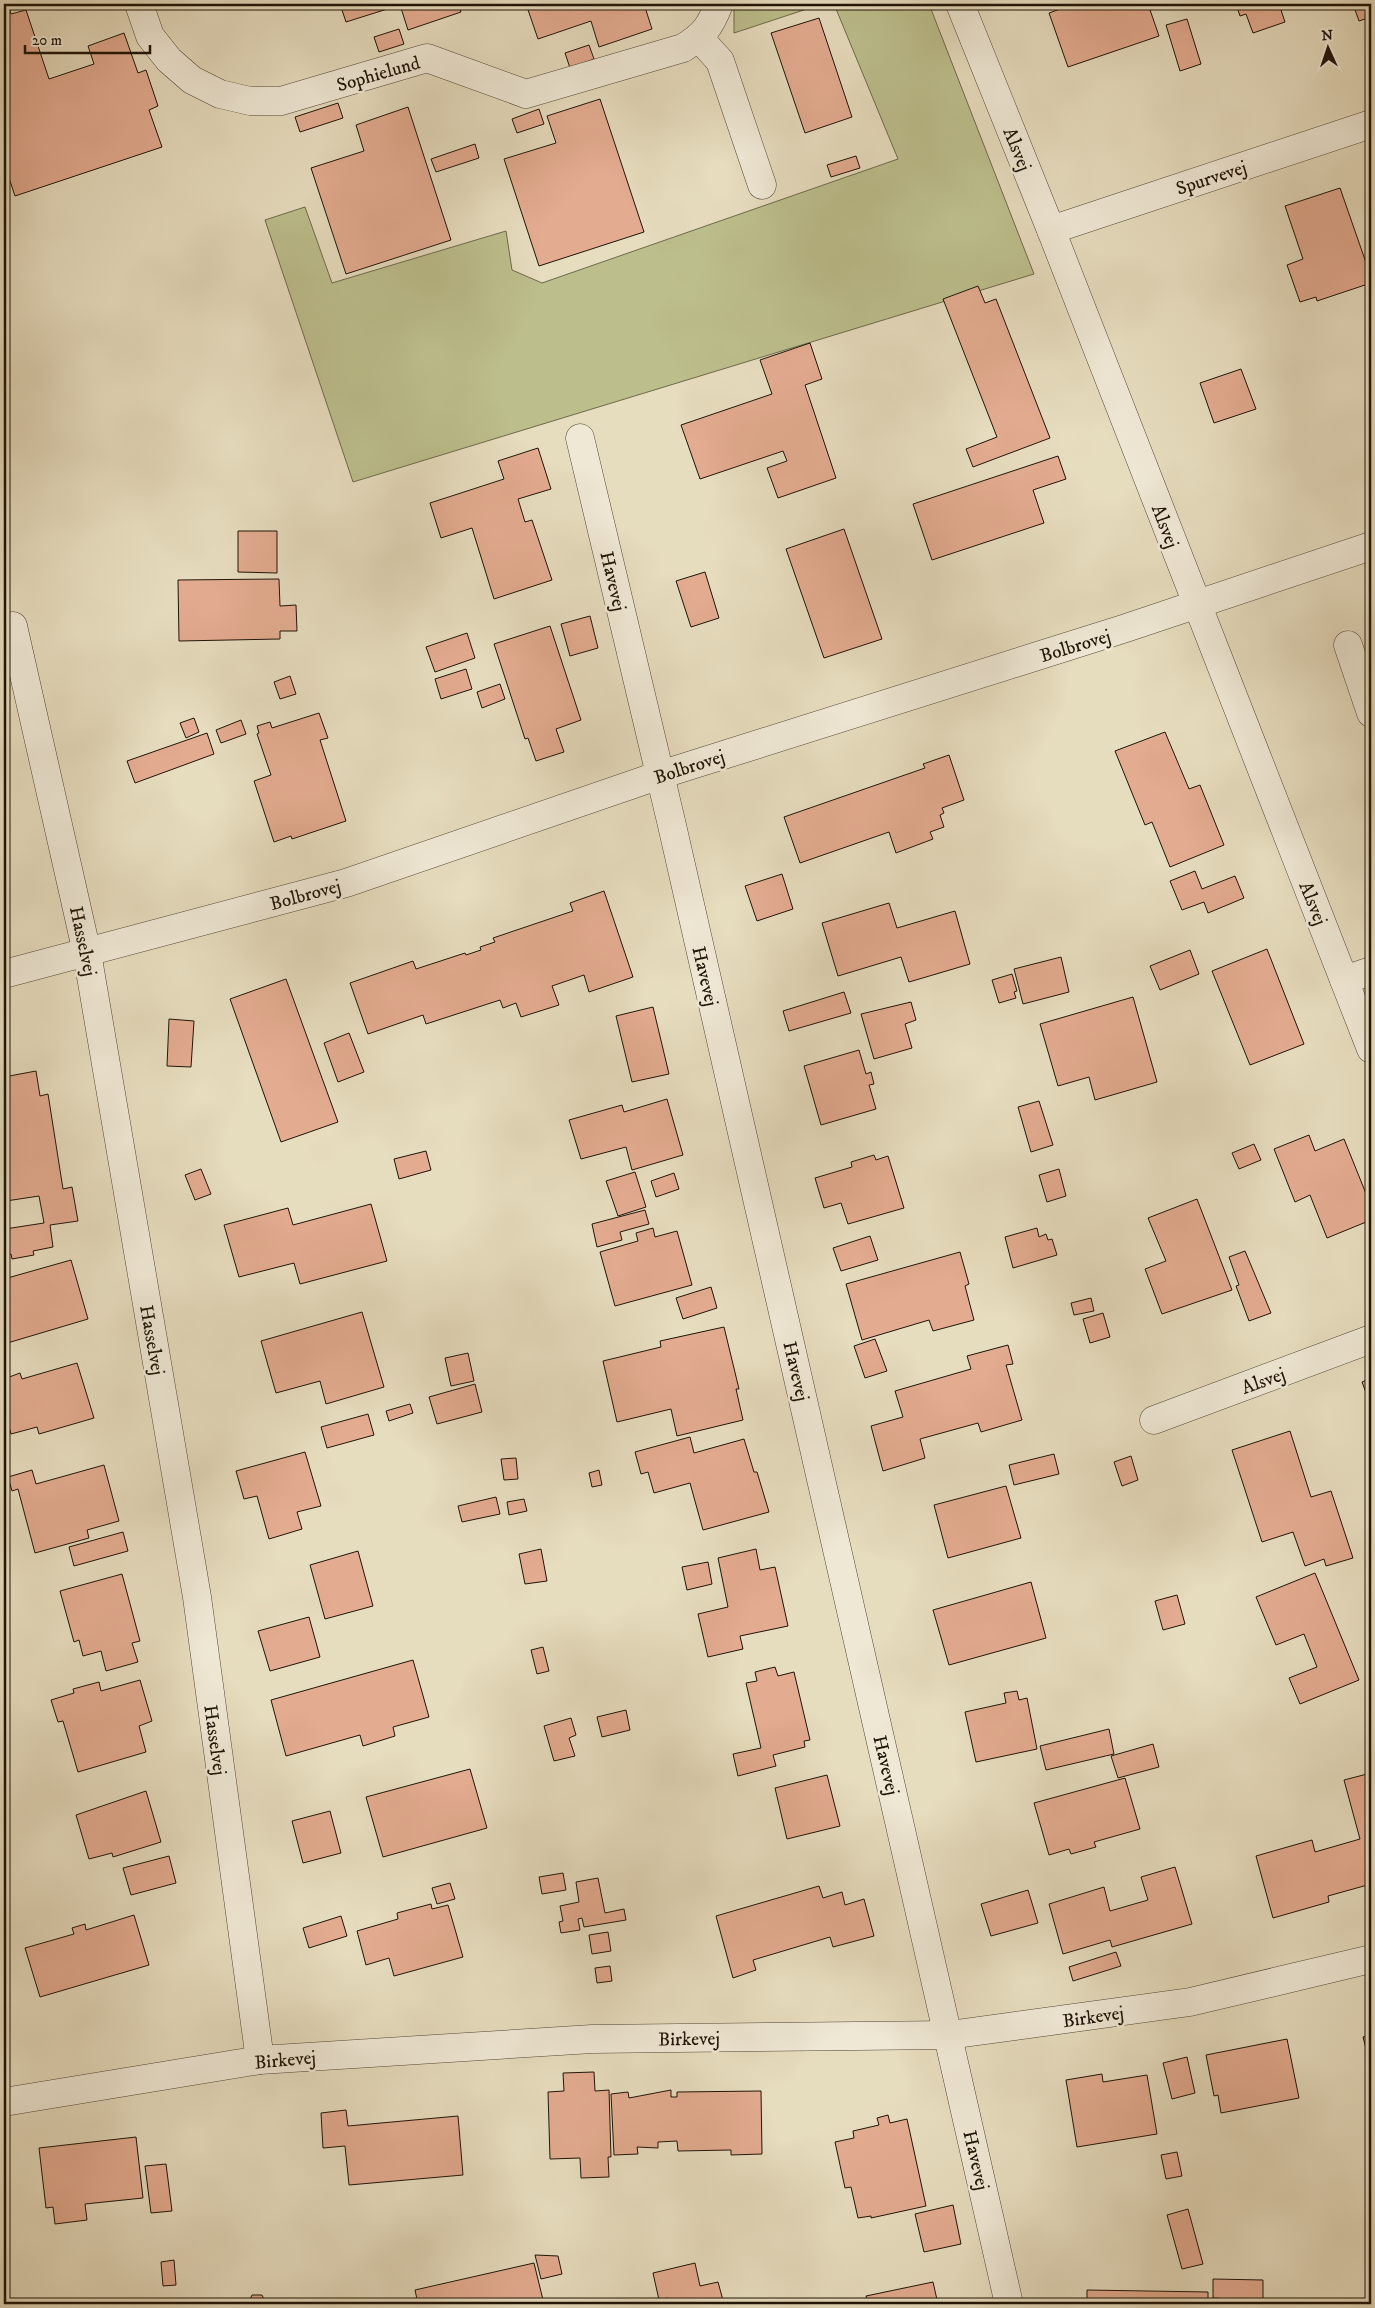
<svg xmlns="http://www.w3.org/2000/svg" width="1375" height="2308" viewBox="0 0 1375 2308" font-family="'IM FELL DW Pica',serif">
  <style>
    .green { fill: #bcbe8c; stroke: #6e694a }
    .building { fill: #e3ab90; stroke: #1f1407 }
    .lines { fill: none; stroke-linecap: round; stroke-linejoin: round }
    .minor-casing { stroke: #514635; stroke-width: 29 }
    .minor { stroke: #efe8d5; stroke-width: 28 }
    .labels { text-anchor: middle; stroke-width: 5; stroke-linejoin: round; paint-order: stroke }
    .street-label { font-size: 19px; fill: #1f1407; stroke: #efe8d5 }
  </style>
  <rect width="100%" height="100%" fill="#e6dcbe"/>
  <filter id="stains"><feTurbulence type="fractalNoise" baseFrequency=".004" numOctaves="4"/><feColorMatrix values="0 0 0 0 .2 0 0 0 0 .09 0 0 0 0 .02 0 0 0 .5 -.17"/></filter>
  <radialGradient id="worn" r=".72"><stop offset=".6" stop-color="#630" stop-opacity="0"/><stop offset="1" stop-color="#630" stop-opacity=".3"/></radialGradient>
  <g class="green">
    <polygon points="734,4 822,4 734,33"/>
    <polygon points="834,4 929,4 1034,274 353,482 265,220 305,207 332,283 506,231 512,270 542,283 898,159"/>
  </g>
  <g class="building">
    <polygon points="4,4 8,4 11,14 26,10 49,79 94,64 88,46 124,33 138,73 146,70 158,106 149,110 162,147 15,196 4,163"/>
    <polygon points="340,4 458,4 461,12 408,30 400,5 346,22"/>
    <polygon points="526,4 644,4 652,29 599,47 591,21 538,39"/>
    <polygon points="1074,4 1148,4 1159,36 1068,67 1049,13"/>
    <polygon points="1236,4 1279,4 1285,22 1253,33 1246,14 1240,16"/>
    <polygon points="1353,4 1371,4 1371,17 1359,21"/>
    <polygon points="819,18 852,117 805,133 771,33"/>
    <polygon points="1187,19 1201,64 1180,71 1166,25"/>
    <polygon points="399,29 404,44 379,52 374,37"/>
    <polygon points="589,45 594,59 570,68 565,53"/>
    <polygon points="600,99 644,232 539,266 504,159 556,143 547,116"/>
    <polygon points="338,103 343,118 300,132 295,117"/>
    <polygon points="408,107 451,240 346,274 311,168 364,151 356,125"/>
    <polygon points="539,109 544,124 517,133 512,119"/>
    <polygon points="475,144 479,158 436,172 431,159"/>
    <polygon points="856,156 860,168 831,177 827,165"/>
    <polygon points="1340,188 1371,277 1371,283 1317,301 1316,297 1300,302 1287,265 1303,259 1285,206"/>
    <polygon points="978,286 985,303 996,299 1050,438 973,467 966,449 997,437 943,299"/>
    <polygon points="810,343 822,379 805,385 836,478 778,498 767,468 787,461 783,451 700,479 681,425 772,394 760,360"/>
    <polygon points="1241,369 1256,409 1214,423 1200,383"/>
    <polygon points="538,448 551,489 518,499 525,522 532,520 552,580 494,599 472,528 441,538 430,503 504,479 498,461"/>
    <polygon points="1058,456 1066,479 1033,490 1044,523 932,560 913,504"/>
    <polygon points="844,529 882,639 824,658 786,549"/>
    <polygon points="238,531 277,531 277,573 238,572"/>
    <polygon points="705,572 719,618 691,627 676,581"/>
    <polygon points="279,579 280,606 296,605 297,631 280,631 280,639 179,641 178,580"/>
    <polygon points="590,616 598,648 570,656 561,624"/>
    <polygon points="550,626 581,720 556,729 564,752 536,761 528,738 525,739 494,644"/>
    <polygon points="467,633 475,658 435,672 426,647"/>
    <polygon points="466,669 472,689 441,699 435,679"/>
    <polygon points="290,676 296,694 280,699 274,682"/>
    <polygon points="500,684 505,699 482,708 477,692"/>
    <polygon points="319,713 328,738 320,740 346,821 292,839 291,836 274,842 254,781 271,775 257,734 259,733 257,726 270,722 272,728"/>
    <polygon points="194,718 199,732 186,738 180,723"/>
    <polygon points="241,720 246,734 221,743 216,730"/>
    <polygon points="1165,732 1189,789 1200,785 1224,845 1170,867 1152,822 1145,825 1115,751"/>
    <polygon points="207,733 214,754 135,783 127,761"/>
    <polygon points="949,755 964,800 942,808 944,813 940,815 944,827 930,832 933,839 896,853 889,832 800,863 784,817 925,768 923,764"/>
    <polygon points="1195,871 1202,889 1235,876 1244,898 1208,913 1204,902 1182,910 1170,881"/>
    <polygon points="782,874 793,909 757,921 745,886"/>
    <polygon points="604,891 633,977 589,992 584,975 552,986 559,1005 521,1017 516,1003 503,1008 500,1000 426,1024 423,1015 368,1034 350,983 413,961 416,969 465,953 466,955 481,950 480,947 495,942 493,938 573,911 570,903"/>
    <polygon points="889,903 897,928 955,911 970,964 909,982 901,957 838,976 822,923"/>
    <polygon points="1267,949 1304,1044 1250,1065 1212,971"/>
    <polygon points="1190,950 1199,974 1160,990 1150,966"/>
    <polygon points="1061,957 1069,992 1023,1004 1014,969"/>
    <polygon points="1012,974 1017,991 1014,992 1016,998 999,1003 992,980"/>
    <polygon points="286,979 338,1122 281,1142 230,999"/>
    <polygon points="844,992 851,1013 789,1031 783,1011"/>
    <polygon points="1133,997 1157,1082 1095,1100 1089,1077 1058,1086 1040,1024"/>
    <polygon points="911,1002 916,1020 905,1024 912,1048 874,1059 861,1014"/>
    <polygon points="653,1007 669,1074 632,1082 616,1016"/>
    <polygon points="169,1019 194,1021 191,1067 167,1066"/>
    <polygon points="349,1033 364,1072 338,1082 324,1043"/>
    <polygon points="859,1050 866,1074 871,1072 874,1084 869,1085 876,1109 821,1125 804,1066"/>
    <polygon points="36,1071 40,1096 48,1094 63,1189 72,1187 78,1221 50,1225 53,1247 33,1251 34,1255 12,1259 11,1254 9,1255 5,1229 44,1223 39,1196 6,1201 4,1185 4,1077"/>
    <polygon points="667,1099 683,1155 632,1170 626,1147 581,1159 569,1120 622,1105 624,1112"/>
    <polygon points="1039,1101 1053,1145 1031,1152 1018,1107"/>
    <polygon points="1309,1135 1315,1151 1344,1139 1371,1206 1371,1220 1327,1238 1310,1195 1295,1202 1274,1149"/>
    <polygon points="1254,1144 1261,1160 1239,1169 1232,1153"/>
    <polygon points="426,1151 431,1170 399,1179 394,1159"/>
    <polygon points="874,1155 876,1160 888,1156 904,1208 848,1224 841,1203 824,1208 815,1178 852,1167 851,1162"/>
    <polygon points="201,1169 211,1194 195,1200 185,1175"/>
    <polygon points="1059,1169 1066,1196 1047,1202 1039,1175"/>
    <polygon points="635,1172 646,1207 618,1216 606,1181"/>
    <polygon points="674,1173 679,1189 656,1197 651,1181"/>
    <polygon points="1197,1199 1232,1290 1162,1314 1145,1269 1166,1261 1148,1218"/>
    <polygon points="371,1204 387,1261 300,1284 294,1263 239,1277 224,1225 288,1208 293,1225"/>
    <polygon points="645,1210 649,1224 620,1232 622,1240 597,1247 592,1224"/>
    <polygon points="653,1228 655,1237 677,1231 692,1285 615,1306 600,1252 638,1241 636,1233"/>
    <polygon points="1037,1228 1039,1237 1046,1234 1048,1240 1052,1239 1057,1255 1013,1268 1005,1237"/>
    <polygon points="870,1236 878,1260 841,1271 833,1248"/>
    <polygon points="1245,1251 1271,1313 1249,1321 1236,1286 1239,1285 1229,1257"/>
    <polygon points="960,1252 969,1284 965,1286 974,1320 933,1331 929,1320 862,1340 846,1284"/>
    <polygon points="71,1260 88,1319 4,1344 4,1279"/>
    <polygon points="711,1287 717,1308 683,1319 676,1298"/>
    <polygon points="1091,1298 1094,1311 1074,1315 1071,1303"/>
    <polygon points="362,1312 384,1387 326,1404 320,1381 276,1393 261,1341"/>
    <polygon points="1103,1313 1110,1337 1090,1343 1083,1319"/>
    <polygon points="724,1327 739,1389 736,1389 743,1420 677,1436 671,1409 617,1422 603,1361 661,1347 660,1341"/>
    <polygon points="875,1339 887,1371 865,1378 854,1346"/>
    <polygon points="1008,1345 1013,1364 1006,1365 1022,1420 981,1432 978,1423 920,1439 925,1458 883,1471 871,1426 903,1417 895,1391 971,1369 967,1356"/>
    <polygon points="468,1353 474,1381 451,1386 445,1358"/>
    <polygon points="77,1363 94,1418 39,1434 37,1427 11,1434 4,1408 4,1379 20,1373 22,1379"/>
    <polygon points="1371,1378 1371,1402 1370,1403 1362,1382"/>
    <polygon points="475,1384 482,1412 437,1424 429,1397"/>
    <polygon points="410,1404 413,1413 389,1421 386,1411"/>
    <polygon points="368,1414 374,1435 327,1448 321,1427"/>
    <polygon points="1290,1431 1311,1497 1331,1491 1353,1558 1326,1566 1324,1559 1305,1566 1293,1532 1262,1542 1232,1450"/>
    <polygon points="690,1437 694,1453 744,1439 754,1472 757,1472 769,1512 703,1530 690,1483 654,1493 648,1472 641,1474 635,1452"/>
    <polygon points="305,1452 321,1506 297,1512 302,1529 269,1539 257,1496 244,1499 236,1471"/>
    <polygon points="1054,1454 1059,1474 1014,1485 1009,1465"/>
    <polygon points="1131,1456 1138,1480 1122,1486 1114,1462"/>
    <polygon points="516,1458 518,1479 504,1480 501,1459"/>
    <polygon points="104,1465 119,1521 87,1530 89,1538 35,1553 18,1489 12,1491 8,1477 32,1470 36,1484"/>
    <polygon points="599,1470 602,1485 592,1487 589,1473"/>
    <polygon points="1006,1486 1021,1538 948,1558 934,1505"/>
    <polygon points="496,1497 500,1514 462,1522 458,1506"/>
    <polygon points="524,1499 527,1511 509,1515 507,1502"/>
    <polygon points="123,1532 128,1551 74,1566 69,1547"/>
    <polygon points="541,1549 547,1581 525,1584 519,1554"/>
    <polygon points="756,1549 760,1570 775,1567 788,1626 740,1636 743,1649 708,1657 698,1614 728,1607 718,1558"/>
    <polygon points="358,1551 373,1606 325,1619 310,1565"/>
    <polygon points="708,1562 712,1584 687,1590 682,1567"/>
    <polygon points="1315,1573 1359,1680 1300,1704 1289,1678 1317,1667 1304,1634 1276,1645 1256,1597"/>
    <polygon points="122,1574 140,1641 132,1643 138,1662 106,1671 101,1651 83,1656 79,1640 74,1642 60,1591"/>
    <polygon points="1031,1582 1046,1638 949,1665 933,1610"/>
    <polygon points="1177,1595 1185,1624 1163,1630 1155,1601"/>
    <polygon points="309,1617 320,1657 270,1671 258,1631"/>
    <polygon points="543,1647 549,1671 537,1674 531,1650"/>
    <polygon points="413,1660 429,1717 393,1727 395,1736 363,1746 360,1735 286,1756 271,1700"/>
    <polygon points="775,1667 778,1676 794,1672 810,1740 804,1741 805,1747 773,1755 776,1766 738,1776 733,1754 761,1748 746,1683 757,1681 755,1672"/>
    <polygon points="140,1680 152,1721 139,1726 146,1752 78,1772 63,1721 58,1722 51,1700 74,1693 73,1689 99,1682 101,1691"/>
    <polygon points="1017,1691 1019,1700 1027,1698 1037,1749 976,1762 965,1712 1006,1703 1004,1693"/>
    <polygon points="626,1710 630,1730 602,1737 597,1717"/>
    <polygon points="571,1718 576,1735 569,1738 575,1756 554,1761 544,1726"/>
    <polygon points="1109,1729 1114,1754 1046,1770 1040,1746"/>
    <polygon points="1153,1744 1159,1767 1118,1778 1111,1756"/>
    <polygon points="470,1769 487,1828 383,1857 366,1797"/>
    <polygon points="1371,1773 1371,1884 1328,1896 1329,1902 1273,1918 1256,1856 1312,1840 1315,1852 1360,1839 1344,1780"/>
    <polygon points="827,1775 840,1826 787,1839 775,1788"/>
    <polygon points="1125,1778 1140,1829 1094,1842 1096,1847 1071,1854 1069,1849 1049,1855 1034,1803"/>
    <polygon points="146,1791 161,1842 113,1857 112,1853 89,1859 76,1815"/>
    <polygon points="330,1811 341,1853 303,1863 292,1821"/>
    <polygon points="169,1856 176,1883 131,1895 123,1868"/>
    <polygon points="1175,1867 1192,1924 1112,1947 1110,1940 1063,1954 1049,1904 1104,1887 1110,1911 1148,1900 1141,1877"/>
    <polygon points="563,1873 566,1890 542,1894 539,1877"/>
    <polygon points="598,1878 605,1913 624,1909 626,1920 584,1927 582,1918 578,1919 580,1930 561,1933 559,1922 563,1921 560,1906 579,1902 576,1882"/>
    <polygon points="450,1883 455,1899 437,1904 432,1888"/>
    <polygon points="819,1886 823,1898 842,1892 845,1905 864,1899 874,1936 833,1947 830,1937 753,1960 756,1970 733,1978 716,1916"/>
    <polygon points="1028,1890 1038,1923 991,1936 981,1904"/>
    <polygon points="431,1904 432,1909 448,1905 463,1957 394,1976 389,1958 366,1965 357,1931 398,1919 397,1913"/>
    <polygon points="134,1915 149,1965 40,1997 25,1948 74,1934 72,1928 85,1924 86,1930"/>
    <polygon points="341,1916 347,1936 309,1948 303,1928"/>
    <polygon points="608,1932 611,1951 592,1954 589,1935"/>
    <polygon points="1116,1952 1121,1966 1073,1981 1069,1967"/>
    <polygon points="610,1966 612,1981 597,1983 595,1968"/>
    <polygon points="1371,2035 1371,2068 1363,2037"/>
    <polygon points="1287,2039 1299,2098 1221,2113 1218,2095 1214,2096 1206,2055"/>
    <polygon points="1187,2057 1195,2093 1172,2099 1163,2063"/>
    <polygon points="594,2072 595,2091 609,2090 611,2157 608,2157 609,2177 581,2178 580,2158 550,2159 548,2092 564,2091 563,2073"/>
    <polygon points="1102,2074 1103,2082 1147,2075 1157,2134 1077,2147 1066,2080"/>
    <polygon points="671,2090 671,2097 677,2097 677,2092 761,2091 762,2154 731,2155 731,2150 678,2151 677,2141 658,2142 658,2148 637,2147 638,2154 614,2155 611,2094 628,2092 629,2098"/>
    <polygon points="346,2110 348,2126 458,2116 463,2175 349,2185 345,2146 323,2148 321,2113"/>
    <polygon points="888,2115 890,2123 907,2119 926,2206 871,2218 871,2216 858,2218 851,2187 845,2188 835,2142 854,2138 853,2131 879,2125 877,2118"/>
    <polygon points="136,2137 143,2198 85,2204 87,2220 55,2224 53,2207 46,2208 39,2148"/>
    <polygon points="1177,2152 1182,2176 1166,2179 1161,2155"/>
    <polygon points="166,2164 172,2211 151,2213 145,2166"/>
    <polygon points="953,2205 961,2244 924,2252 915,2214"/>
    <polygon points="1188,2209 1203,2264 1182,2269 1167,2215"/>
    <polygon points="535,2255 558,2256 562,2274 541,2279"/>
    <polygon points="174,2260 176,2285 163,2286 161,2262"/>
    <polygon points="534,2263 544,2304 418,2304 415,2290"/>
    <polygon points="695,2263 700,2286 718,2282 724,2304 670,2304 668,2298 659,2300 653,2273"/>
    <polygon points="1213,2279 1263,2280 1263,2304 1243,2304 1243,2300 1213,2298"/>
    <polygon points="933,2282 938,2304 868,2304 866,2296"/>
    <polygon points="1087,2290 1208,2292 1208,2304 1087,2304"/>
    <polygon points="252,2295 262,2295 266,2304 248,2304"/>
    <polygon points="218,2301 218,2304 195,2304"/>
  </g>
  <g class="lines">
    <g class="minor-casing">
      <g id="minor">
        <path d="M 139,4 L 150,36 L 169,60 L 192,80 L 220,94 L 250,101 L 281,101 L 427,58 L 526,94 L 683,48 C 704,35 710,27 719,4"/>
        <polyline points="960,4 1051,230 1371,1049"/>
        <polyline points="699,38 720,61 762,185"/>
        <polyline points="1051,230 1371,124"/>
        <polyline points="580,438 671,821 1009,2304"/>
        <polyline points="13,626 87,953 197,1597 260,2060"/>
        <polyline points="1348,645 1371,713"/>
        <polyline points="4,974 346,883 660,775 1123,629 1371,546"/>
        <polyline points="1344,980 1371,971"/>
        <polyline points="1154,1420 1371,1339"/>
        <polyline points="4,2102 260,2060 592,2039 949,2035 1190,2002 1371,1959"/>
      </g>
    </g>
    <use href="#minor" class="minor"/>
  </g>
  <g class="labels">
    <g class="street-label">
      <text transform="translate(378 73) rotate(-16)" y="7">Sophielund</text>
      <text transform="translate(1018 149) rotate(68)" y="7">Alsvej</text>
      <text transform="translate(1211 177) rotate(-18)" y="7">Spurvevej</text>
      <text transform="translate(1166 526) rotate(69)" y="7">Alsvej</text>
      <text transform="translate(614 581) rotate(77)" y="7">Havevej</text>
      <text transform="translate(1075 645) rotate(-17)" y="7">Bolbrovej</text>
      <text transform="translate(689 766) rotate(-18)" y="7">Bolbrovej</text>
      <text transform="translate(305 894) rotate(-15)" y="7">Bolbrovej</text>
      <text transform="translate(1314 903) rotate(68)" y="7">Alsvej</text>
      <text transform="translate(84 941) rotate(78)" y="7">Hasselvej</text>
      <text transform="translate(706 976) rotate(77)" y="7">Havevej</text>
      <text transform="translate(153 1340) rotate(80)" y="7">Hasselvej</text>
      <text transform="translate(797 1371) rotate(77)" y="7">Havevej</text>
      <text transform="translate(1263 1380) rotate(-20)" y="7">Alsvej</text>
      <text transform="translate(216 1740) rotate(82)" y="7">Hasselvej</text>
      <text transform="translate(887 1765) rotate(77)" y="7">Havevej</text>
      <text transform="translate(1093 2016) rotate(-8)" y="7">Birkevej</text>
      <text transform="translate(689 2038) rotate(-1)" y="7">Birkevej</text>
      <text transform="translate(285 2059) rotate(-5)" y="7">Birkevej</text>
      <text transform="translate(977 2160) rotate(77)" y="7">Havevej</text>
    </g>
  </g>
  <rect width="1375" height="2308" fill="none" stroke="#e6dcbe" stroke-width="20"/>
  <rect x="5" y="5" width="1365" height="2298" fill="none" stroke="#1f1407" stroke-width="2.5"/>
  <rect x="10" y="10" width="1355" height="2288" fill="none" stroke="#1f1407"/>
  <g transform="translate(1328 48) rotate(357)" stroke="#efe8d5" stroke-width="4" paint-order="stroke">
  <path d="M0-4L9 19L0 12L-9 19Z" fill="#1f1407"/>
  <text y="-8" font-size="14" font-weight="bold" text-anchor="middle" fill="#1f1407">N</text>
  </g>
  <path d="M25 45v8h125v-8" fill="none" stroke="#1f1407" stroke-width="2.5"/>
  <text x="32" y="45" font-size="15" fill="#1f1407" stroke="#efe8d5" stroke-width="4" paint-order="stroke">20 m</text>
  <rect width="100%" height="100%" filter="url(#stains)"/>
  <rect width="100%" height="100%" fill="url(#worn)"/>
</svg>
